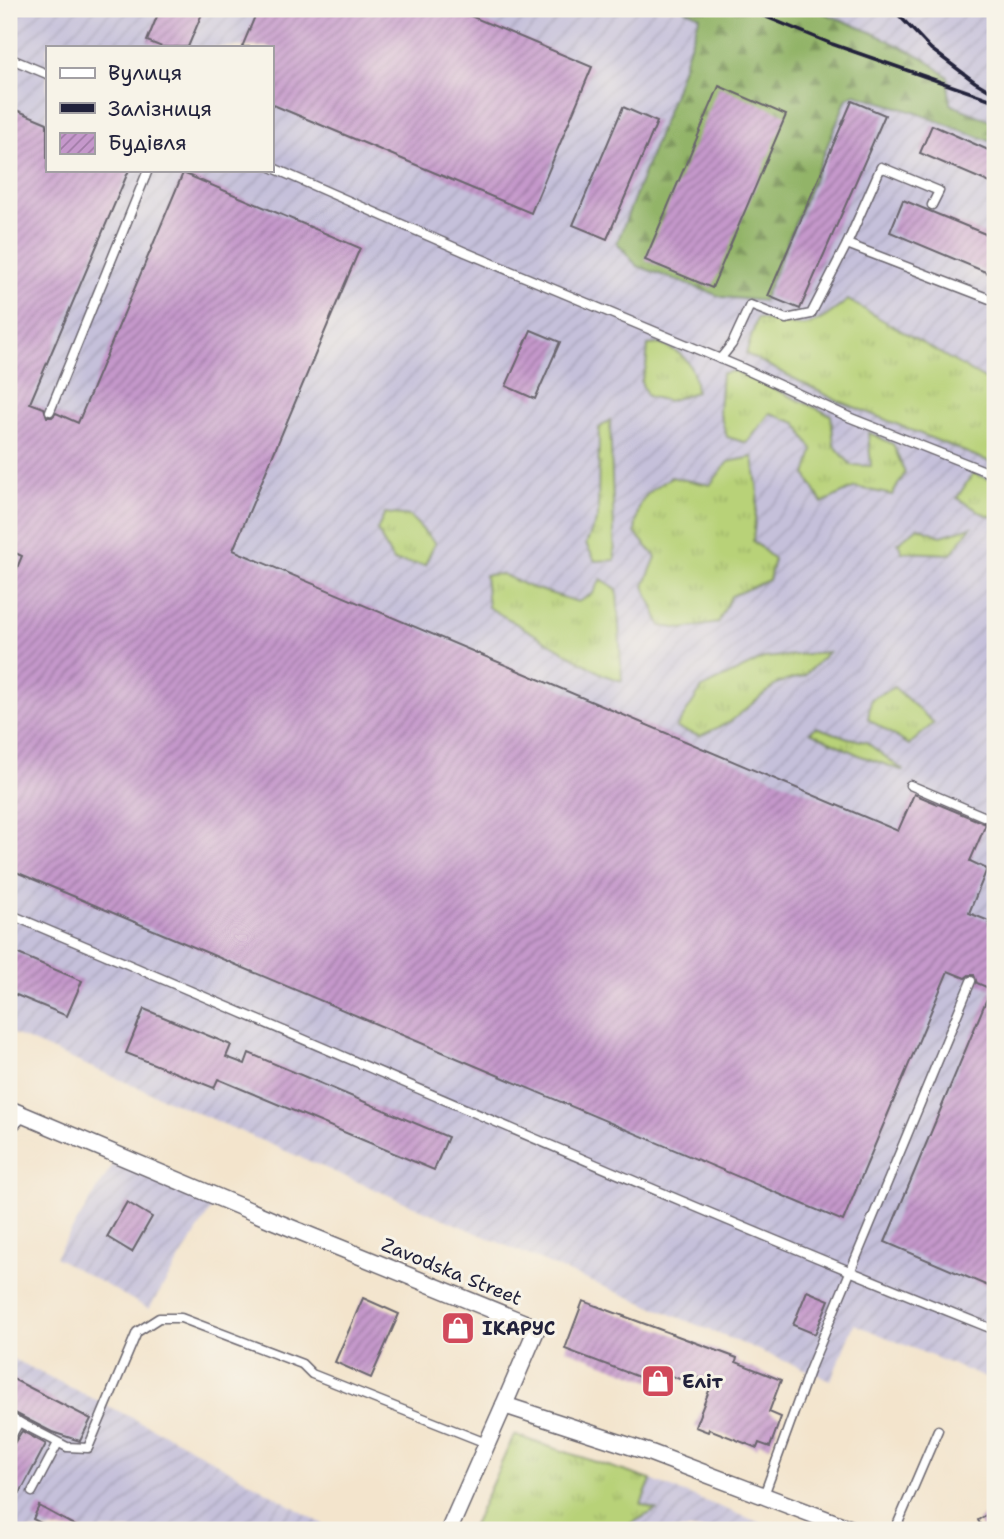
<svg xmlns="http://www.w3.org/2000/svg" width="1004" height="1539" viewBox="0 0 1004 1539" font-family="'Shantell Sans',sans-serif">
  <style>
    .industrial { fill: url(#industrial-furrows); fill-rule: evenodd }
    .grass { fill: url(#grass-tufts); stroke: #6d7a5a; stroke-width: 2 }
    .forest { fill: url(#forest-firs); stroke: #5a6b52; stroke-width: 2 }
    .building { fill: url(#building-hatch) }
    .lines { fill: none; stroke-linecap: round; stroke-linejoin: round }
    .service-casing { stroke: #6b666e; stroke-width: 11 }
    .minor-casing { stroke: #6b666e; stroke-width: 19 }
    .service { stroke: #fff; stroke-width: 8 }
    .minor { stroke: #fff; stroke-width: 16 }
    .rail { stroke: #22223b; stroke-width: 3.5 }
    .labels { text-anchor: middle; stroke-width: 6; stroke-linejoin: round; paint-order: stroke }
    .street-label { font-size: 19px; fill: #22223b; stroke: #f7f3e8 }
    .poi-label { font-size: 19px; font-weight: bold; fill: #22223b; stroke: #f7f3e8; text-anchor: start }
  </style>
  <defs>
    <pattern id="industrial-furrows" width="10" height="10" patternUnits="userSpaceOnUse" patternTransform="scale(1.75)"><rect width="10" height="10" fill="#c5c0da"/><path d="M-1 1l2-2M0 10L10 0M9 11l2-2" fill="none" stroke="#a9a5bc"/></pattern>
    <pattern id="grass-tufts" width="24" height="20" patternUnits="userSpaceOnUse" patternTransform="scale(1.75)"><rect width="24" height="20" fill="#b8d278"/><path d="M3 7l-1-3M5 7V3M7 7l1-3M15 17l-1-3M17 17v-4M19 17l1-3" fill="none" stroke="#9eb469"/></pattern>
    <pattern id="forest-firs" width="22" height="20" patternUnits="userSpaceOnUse" patternTransform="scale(1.75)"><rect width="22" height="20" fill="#92b468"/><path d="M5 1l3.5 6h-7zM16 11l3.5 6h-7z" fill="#779257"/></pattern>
    <pattern id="building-hatch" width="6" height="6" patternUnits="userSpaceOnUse" patternTransform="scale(1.75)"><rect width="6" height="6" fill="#c598cb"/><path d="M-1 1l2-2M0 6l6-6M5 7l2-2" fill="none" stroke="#a07ca6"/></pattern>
  </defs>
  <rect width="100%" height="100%" fill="#f7f3e8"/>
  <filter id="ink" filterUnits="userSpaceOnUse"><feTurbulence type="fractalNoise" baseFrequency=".0143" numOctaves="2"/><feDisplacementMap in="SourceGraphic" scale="14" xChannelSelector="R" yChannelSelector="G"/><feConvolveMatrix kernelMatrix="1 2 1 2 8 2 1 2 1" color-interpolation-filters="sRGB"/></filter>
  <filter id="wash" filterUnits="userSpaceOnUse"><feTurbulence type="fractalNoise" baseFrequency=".00686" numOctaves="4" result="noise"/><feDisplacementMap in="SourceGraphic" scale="28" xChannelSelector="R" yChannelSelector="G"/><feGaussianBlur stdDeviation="1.57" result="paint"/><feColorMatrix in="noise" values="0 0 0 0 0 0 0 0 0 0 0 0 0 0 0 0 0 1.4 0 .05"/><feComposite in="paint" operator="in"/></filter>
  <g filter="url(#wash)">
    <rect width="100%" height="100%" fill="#f3e4cc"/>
    <g class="industrial">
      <path d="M 9,9 L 982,9 L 995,14 L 995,1382 L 854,1324 L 831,1380 L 558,1268 L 9,1032 ZM 47,47 L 271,47 L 271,170 L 47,170 Z"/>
      <polygon points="114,1163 213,1206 149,1309 55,1257"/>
      <polygon points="9,1357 179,1441 333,1530 9,1530"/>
      <polygon points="514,1435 651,1480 779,1530 471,1530"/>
    </g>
    <g class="grass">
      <path d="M 848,300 L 995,385 L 995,464 L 834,399 L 746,354 L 757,318 C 808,328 807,332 848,300 Z"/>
      <path d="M 659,344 C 684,352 695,364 696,392 L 668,401 L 647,396 L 641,382 L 646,367 L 648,345 Z"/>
      <polygon points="735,371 831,415 834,445 851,465 871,466 868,432 893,444 905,473 892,495 855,487 822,503 806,475 813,450 796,423 770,413 747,443 727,437 719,411 722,373"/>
      <polygon points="610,420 615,560 595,561 586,544 598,517 599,428"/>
      <path d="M 753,457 L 758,492 L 753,541 L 774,559 L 769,580 L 731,596 L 718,623 L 683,629 L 661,626 L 644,586 L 656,557 L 635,533 C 638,498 642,496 671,477 L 710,485 L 728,462 Z"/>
      <polygon points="973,473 995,482 995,518 982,513 957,498"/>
      <polygon points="385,513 410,516 435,543 425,565 393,561 377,530"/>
      <polygon points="918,527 941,536 971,527 951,554 902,552 898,543"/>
      <polygon points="502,574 527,586 578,602 593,593 601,579 617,589 622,681 604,675 488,607 485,575"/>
      <polygon points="828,652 804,676 778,683 730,722 700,736 676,728 702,688 764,658"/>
      <polygon points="894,687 934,723 909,745 868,719 871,699"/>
      <polygon points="816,727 845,737 866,742 904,771 861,756 810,732"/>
      <polygon points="514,1435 651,1480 641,1504 656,1510 630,1524 623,1530 471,1530"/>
    </g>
    <polygon class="forest" points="684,9 814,9 871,32 924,58 948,77 950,104 995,123 995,143 914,112 855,94 847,98 763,301 722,297 637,266 617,243 673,96 700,16"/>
    <g id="blocks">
      <g class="building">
        <polygon points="160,9 204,9 188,47 162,47 147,41"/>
        <polygon points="258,9 454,9 592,67 531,213 271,104 271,47 242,47"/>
        <polygon points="719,86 786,115 712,288 645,260"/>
        <polygon points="852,101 885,115 800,309 768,296"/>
        <polygon points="9,107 47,123 47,170 129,170 30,403 44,408 47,417 52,417 56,413 78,423 183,173 360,248 233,550 898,831 914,794 986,824 970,861 987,869 969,913 989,921 990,928 995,930 995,1289 885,1242 991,989 977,983 974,975 969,975 965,978 948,971 843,1221 9,869 9,587 22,556 9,550"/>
        <polygon points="623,107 657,122 607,239 573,225"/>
        <polygon points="932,125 995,153 995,185 920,153"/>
        <polygon points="903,200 995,238 995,276 890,232"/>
        <polygon points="531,330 560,342 535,399 506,386"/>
        <polygon points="9,950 82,981 67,1016 9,992"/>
        <polygon points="144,1009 231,1045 226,1057 245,1064 249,1053 448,1137 434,1170 218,1079 214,1088 126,1053"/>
        <polygon points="127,1202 152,1217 132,1252 107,1237"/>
        <polygon points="807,1291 829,1300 815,1334 793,1325"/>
        <polygon points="363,1298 399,1314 371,1378 335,1362"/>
        <polygon points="583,1301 737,1358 736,1362 781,1380 769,1412 781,1417 770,1447 759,1443 757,1448 709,1429 708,1432 695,1427 712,1383 693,1376 690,1383 656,1370 652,1382 565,1349"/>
        <polygon points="9,1377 91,1419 80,1441 52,1432 9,1410"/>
        <polygon points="22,1431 46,1444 20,1493 9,1487 9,1451"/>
        <polygon points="39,1506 83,1530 54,1530 33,1519"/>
        <polygon points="989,1513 995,1515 995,1530 983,1530 978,1520"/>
      </g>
    </g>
  </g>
  <g filter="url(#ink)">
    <use href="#blocks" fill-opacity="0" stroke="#6b666e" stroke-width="2"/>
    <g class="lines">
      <g class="service-casing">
        <g id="service">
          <polyline points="9,58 47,74"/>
          <polyline points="271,167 465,252 742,368 851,418 995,475"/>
          <polyline points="932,205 939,191 881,167 847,244 995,301"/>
          <polyline points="720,359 732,344 750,305 786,319 811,314 847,244"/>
          <polyline points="50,411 148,170"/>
          <polyline points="910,785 995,821"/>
          <path d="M 9,914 C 338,1052 664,1198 995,1330"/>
          <polyline points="995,924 995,923"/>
          <polyline points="9,1131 24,1116"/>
          <polyline points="9,1417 67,1447 88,1448 137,1332 159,1318 181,1318 302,1364 312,1374 486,1443"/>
          <polyline points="9,1440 19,1422"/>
          <polyline points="32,1492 58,1443"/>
          <polyline points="764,1495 809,1371 971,981"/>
          <polyline points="895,1530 938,1430"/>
        </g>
      </g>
      <g class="minor-casing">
        <g id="minor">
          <polyline points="9,1109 274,1221 537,1328 504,1405 651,1453 854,1530"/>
          <polyline points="449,1530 504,1405"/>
        </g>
      </g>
      <use href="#service" class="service"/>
      <use href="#minor" class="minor"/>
      <g class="rail">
        <polyline points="747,9 832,44 995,101"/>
        <polyline points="893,9 931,49 975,82 995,94"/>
      </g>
    </g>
  </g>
  <defs>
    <g id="shop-square" transform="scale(1.75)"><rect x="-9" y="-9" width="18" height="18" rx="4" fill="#d1495b" stroke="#f7f3e8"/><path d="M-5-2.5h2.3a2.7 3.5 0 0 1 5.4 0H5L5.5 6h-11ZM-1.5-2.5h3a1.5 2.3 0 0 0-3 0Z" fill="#fff"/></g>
  </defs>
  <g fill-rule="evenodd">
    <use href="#shop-square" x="458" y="1328"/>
    <use href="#shop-square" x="658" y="1381"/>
  </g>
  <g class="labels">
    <g class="street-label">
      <text transform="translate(452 1271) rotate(22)" y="7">Zavodska Street</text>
    </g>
    <g class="poi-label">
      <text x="482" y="1335">ІКАРУС</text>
      <text x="682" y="1388">Еліт</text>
    </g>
  </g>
  <rect width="1004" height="1539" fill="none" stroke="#f7f3e8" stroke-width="35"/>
  <rect x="46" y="46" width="228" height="126" fill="#f7f3e8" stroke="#a29fa3" stroke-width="2"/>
  <rect x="60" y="68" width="35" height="10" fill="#ffffff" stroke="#a29fa3" stroke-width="2"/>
  <text x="108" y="80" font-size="21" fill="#22223b">Вулиця</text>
  <rect x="60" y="103" width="35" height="10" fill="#22223b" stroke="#a29fa3" stroke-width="2"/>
  <text x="108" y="116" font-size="21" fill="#22223b">Залізниця</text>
  <rect x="60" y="133" width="35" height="21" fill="url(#building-hatch)" stroke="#a29fa3" stroke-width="2"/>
  <text x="108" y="150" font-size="21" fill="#22223b">Будівля</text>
</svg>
